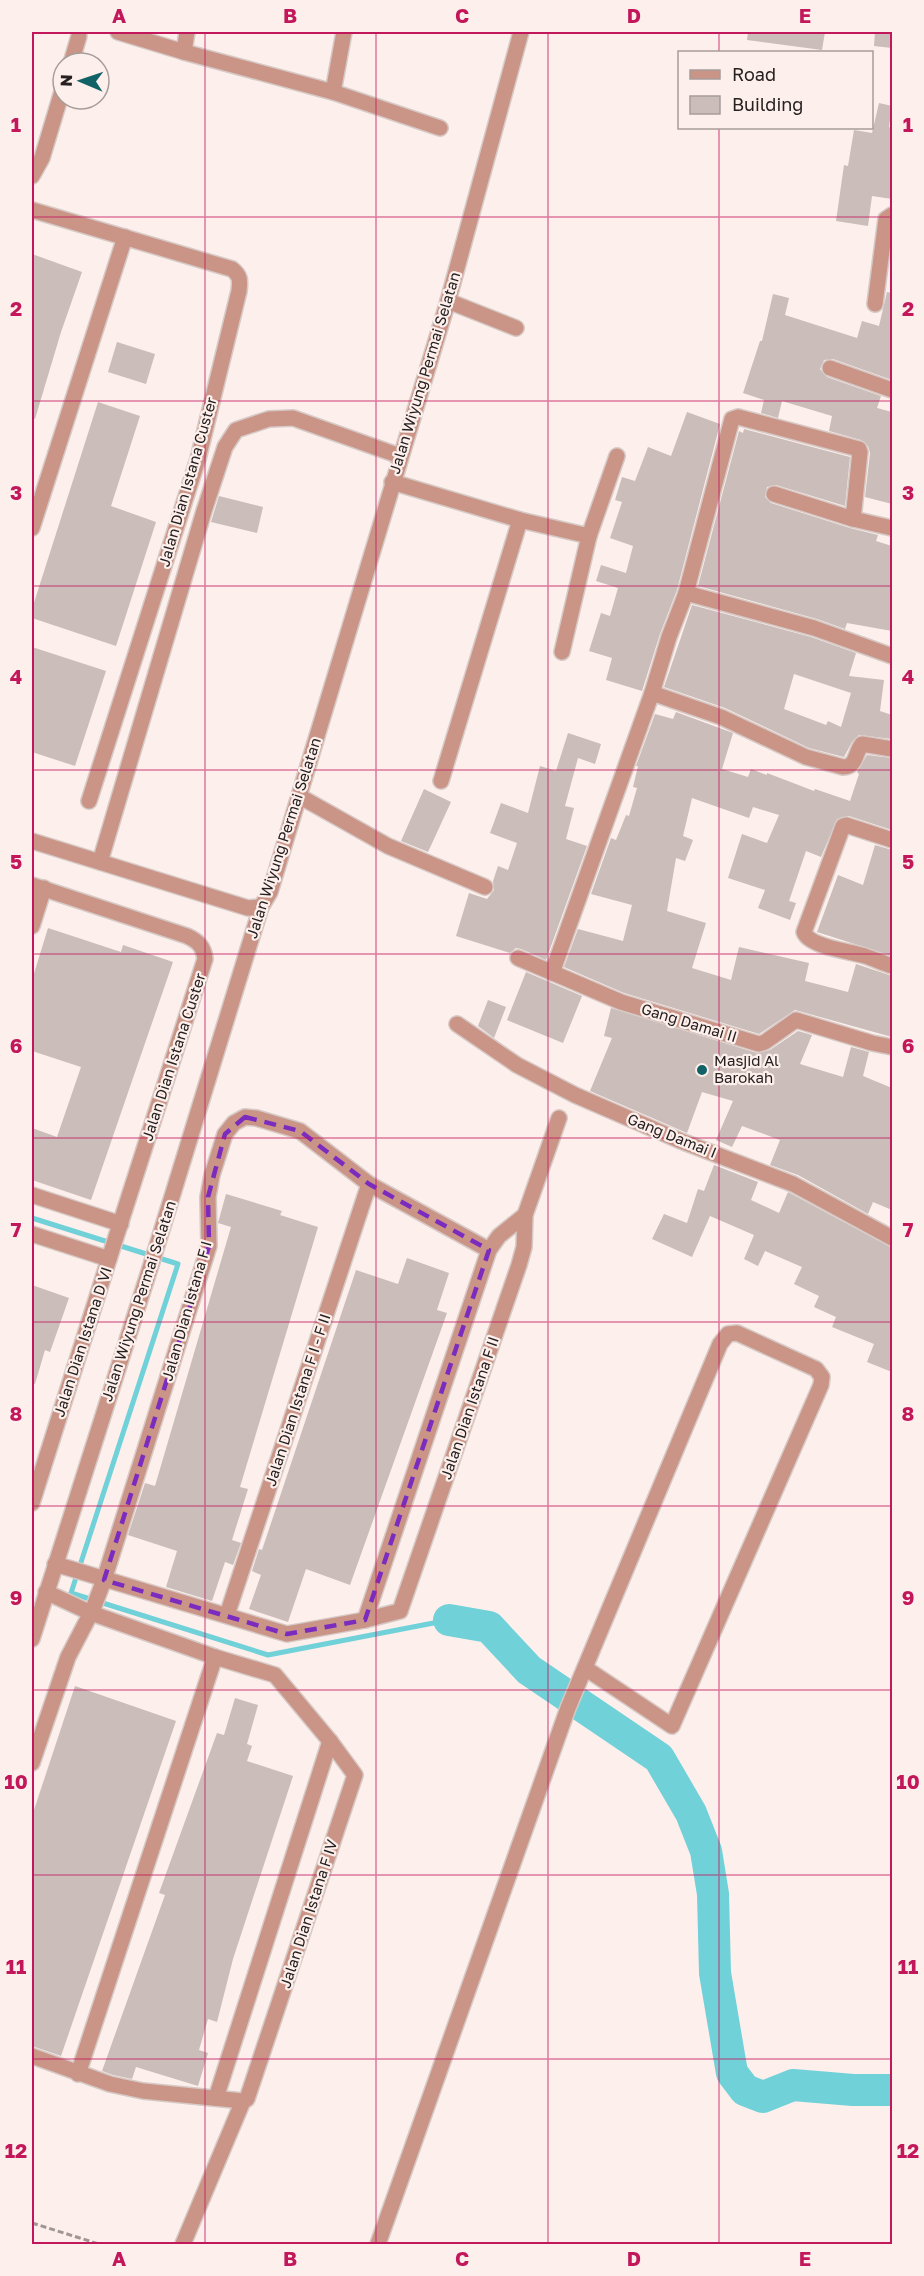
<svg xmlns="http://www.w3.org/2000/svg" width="924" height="2276" viewBox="0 0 924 2276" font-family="'Golos Text',sans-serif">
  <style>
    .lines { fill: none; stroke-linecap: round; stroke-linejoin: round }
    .stream { stroke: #70d1d9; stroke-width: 5 }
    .river { stroke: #70d1d9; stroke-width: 32 }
    .building { fill: #cabdba; fill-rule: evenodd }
    .minor-casing { stroke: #d6cac6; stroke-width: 18 }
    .path { stroke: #a09693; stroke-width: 3; stroke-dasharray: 6 3; stroke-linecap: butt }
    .minor { stroke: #ca9487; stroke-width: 15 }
    .marked { fill: none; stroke: #7b2cbf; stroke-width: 4.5; stroke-dasharray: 12 8; stroke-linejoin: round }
    .grid { fill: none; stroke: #c2185b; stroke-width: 1.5; stroke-opacity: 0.55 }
    .poi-dot { fill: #116267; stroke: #fdefeb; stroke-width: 2 }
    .labels { text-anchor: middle; stroke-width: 4.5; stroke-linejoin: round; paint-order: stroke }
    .street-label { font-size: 15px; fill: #262120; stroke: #fdefeb }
    .poi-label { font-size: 15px; fill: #262120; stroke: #fdefeb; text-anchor: start }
    .neatline { fill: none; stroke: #c2185b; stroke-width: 2 }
    .grid-label { font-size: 20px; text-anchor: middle; font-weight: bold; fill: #c2185b }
  </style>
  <rect width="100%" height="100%" fill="#fdefeb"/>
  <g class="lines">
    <polyline class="stream" points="32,1218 178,1264 71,1593 268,1655 449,1620"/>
    <polyline class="river" points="449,1620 489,1627 529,1670 659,1758 691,1813 706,1851 713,1894 715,1973 732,2073 745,2090 763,2097 793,2085 853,2090 892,2090"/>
  </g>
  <g class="building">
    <polygon points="748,32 825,32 822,50 747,40"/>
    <polygon points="875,32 892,32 892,48 874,46"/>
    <polygon points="879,103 892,106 889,127 892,128 892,199 872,196 868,226 836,221 844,165 848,166 854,130 872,133"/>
    <polygon points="32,254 82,272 61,332 35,419 32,418"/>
    <polygon points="887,292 892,293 892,380 833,359 824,360 820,369 827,377 881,396 877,408 892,412 892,504 865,497 870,453 868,446 861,440 829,431 832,416 782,401 778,418 761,413 764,400 743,393 760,341 762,341 773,294 789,298 785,315 857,338 862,321 879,326"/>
    <polygon points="117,342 155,354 146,384 108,372"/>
    <polygon points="98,402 140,416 111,506 156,522 116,646 32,618 32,609"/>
    <polygon points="687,412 720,424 677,590 660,634 642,691 606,680 612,658 589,651 601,613 610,616 618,588 596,581 601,565 626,573 633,546 610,538 622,502 615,500 622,477 635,481 648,447 671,456"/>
    <polygon points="744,429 850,457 845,506 776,485 767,487 765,497 771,503 850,528 878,535 876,541 892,546 892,631 847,623 845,629 817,619 698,586 739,431 743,433"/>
    <polygon points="219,496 263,507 257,533 211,522"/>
    <path d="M 692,605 L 811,637 L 856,653 L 849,676 L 884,680 L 880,711 L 892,715 L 892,739 L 859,735 L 852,742 L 844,757 L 809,748 L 725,708 L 664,687 ZM 794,674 L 851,693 L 841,727 L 828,721 L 826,725 L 784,709 Z"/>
    <polygon points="32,647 106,671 75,766 32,752"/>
    <polygon points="676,712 733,733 722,769 748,777 751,769 767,775 767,773 814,791 815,789 850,801 859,774 857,772 867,755 892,758 892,830 849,816 837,819 821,857 806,851 789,901 796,903 790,920 758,908 765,890 728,878 742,834 767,843 779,815 753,807 749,818 692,798 683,836 693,840 685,861 676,858 667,911 706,923 692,968 731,980 739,947 809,963 805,981 848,992 856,964 892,976 892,1037 795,1010 759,1034 624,993 564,967 578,929 623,941 632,905 591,894 611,838 616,840 626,815 629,816 637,788 633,787 638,766 636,766 655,714 673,719"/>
    <polygon points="568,733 601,744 595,764 578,758 565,806 574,808 566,839 587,846 546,960 521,949 516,948 510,953 456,936 469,893 487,899 491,894 494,890 493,881 498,866 508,870 517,843 490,833 501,803 528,813 540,766 556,771"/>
    <polygon points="424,789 451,802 428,852 401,841"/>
    <polygon points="875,845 892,850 892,956 817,932 838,875 863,885"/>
    <polygon points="48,928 121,952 123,945 173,962 91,1200 32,1180 32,1128 57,1137 81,1067 32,1051 32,980"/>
    <polygon points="526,972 582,996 563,1043 507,1020"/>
    <polygon points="488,1000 506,1007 494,1038 478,1026"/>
    <polygon points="611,1008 757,1053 770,1050 798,1031 812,1035 800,1064 843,1077 851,1047 869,1052 863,1076 892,1088 892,1210 873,1202 868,1214 798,1175 770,1165 780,1140 742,1126 732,1147 716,1140 733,1101 702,1092 687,1133 590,1091 612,1038 604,1036"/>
    <polygon points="714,1165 758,1182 751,1200 779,1213 788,1192 892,1248 892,1372 867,1362 874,1344 832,1327 836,1317 814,1307 819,1296 794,1284 802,1267 765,1251 758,1266 744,1259 754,1235 710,1216 692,1257 652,1239 664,1214 687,1223 698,1189 704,1191"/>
    <polygon points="226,1194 282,1211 280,1215 318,1227 240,1487 248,1489 232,1540 241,1543 233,1565 225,1562 212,1601 166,1587 177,1551 128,1535 145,1483 155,1486 231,1227 218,1223"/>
    <polygon points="407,1258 449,1273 437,1310 447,1313 350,1585 306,1569 288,1622 249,1609 261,1575 252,1571 259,1549 262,1550 356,1270 398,1284"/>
    <polygon points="32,1285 69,1298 50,1352 45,1350 35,1384 32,1383"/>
    <polygon points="75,1686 176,1721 61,2056 32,2046 32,1816"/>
    <polygon points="235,1698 258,1705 247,1744 252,1746 247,1761 293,1776 233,1959 217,2022 208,2019 199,2050 208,2053 198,2086 136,2067 132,2079 113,2075 102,2071 165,1895 159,1893 217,1733 224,1735"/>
  </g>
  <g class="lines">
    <g class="minor-casing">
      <g id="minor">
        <polyline points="118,32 184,52 333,92 440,128"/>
        <polyline points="184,52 187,32"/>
        <polyline points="71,63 79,36"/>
        <polyline points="333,92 344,32"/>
        <polyline points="32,176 42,158 63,88"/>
        <path d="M 32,210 L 232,269 C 241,276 240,281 239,291 L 198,459 L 89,801"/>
        <polyline points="448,301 516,328"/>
        <polyline points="875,304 886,219 892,215"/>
        <polyline points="830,368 892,390"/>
        <polyline points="392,482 520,520 589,536 562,652"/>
        <polyline points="774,494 853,519 892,528"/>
        <polyline points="32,528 125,237"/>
        <polyline points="589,536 617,456"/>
        <polyline points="686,593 814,628 892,656"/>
        <path d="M 652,693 L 721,717 L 806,757 L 843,767 C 857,767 855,752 862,744 L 892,749"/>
        <polyline points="441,781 520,520"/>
        <polyline points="299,796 388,846 485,887"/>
        <path d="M 892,840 L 846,825 L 843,826 L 804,932 C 809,947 850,951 865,956 C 874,959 883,963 892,966"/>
        <polyline points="32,841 248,908 261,907"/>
        <polyline points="100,862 204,511 225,447 236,430 269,419 293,418 400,456"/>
        <path d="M 32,885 L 187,936 C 198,941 204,947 205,959 L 109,1259"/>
        <polyline points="32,926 44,888"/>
        <polyline points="518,958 621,1002 759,1044 765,1042 796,1020 872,1043 892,1047"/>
        <polyline points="552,973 652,693 669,637 686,593 732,419 738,417 859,449 860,452 853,519"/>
        <polyline points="457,1024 517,1065 575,1095 681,1141 793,1184 892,1238"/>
        <polyline points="32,1195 121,1224"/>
        <polyline points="32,1234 109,1259 32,1503"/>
        <polyline points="55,1564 287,1634 365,1620 400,1611 519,1265 524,1247 525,1215 559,1118"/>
        <polyline points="227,1615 369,1184"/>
        <polyline points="365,1620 489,1250 499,1236 525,1215"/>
        <polyline points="32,1639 151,1265 261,907 270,892 299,796 448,301 521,32"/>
        <polyline points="32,1763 68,1657 93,1609 104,1580 209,1246 208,1197 212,1175 225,1134 234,1123 245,1117 256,1118 300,1131 369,1184 489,1250"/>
        <polyline points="32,2056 110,2084 143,2091 243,2101 247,2099 355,1775 330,1741 275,1675 215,1657 91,1613 46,1592"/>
        <polyline points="78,2074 215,1657"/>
        <polyline points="216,2098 330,1741"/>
        <polyline points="183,2244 243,2101"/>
        <polyline points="378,2244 568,1708 720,1344 728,1334 737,1333 816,1369 822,1377 821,1385 672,1726 585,1668"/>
      </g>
    </g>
    <polyline class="path" points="32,2223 99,2244"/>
    <use href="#minor" class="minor"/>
  </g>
  <path class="marked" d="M 245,1117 L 300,1131 L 369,1184 L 489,1250 L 365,1620 L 287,1634 L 104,1580 L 209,1246 L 208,1197 L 225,1134 Z"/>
  <path class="grid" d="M 205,32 L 205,2244M 376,32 L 376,2244M 548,32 L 548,2244M 719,32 L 719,52M 719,128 L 719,2244M 32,217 L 892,217M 32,401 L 892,401M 32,586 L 892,586M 32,770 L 892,770M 32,954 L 892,954M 32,1138 L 892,1138M 32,1322 L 892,1322M 32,1506 L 892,1506M 32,1690 L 892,1690M 32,1875 L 892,1875M 32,2059 L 892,2059"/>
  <circle class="poi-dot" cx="702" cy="1070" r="6"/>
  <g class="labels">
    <g class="street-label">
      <text transform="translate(425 373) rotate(-73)" y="5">Jalan Wiyung Permai Selatan</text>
      <text transform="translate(188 482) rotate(-74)" y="5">Jalan Dian Istana Custer</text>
      <text transform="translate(284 838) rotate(-72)" y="5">Jalan Wiyung Permai Selatan</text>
      <text transform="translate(689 1023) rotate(17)" y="5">Gang Damai II</text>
      <text transform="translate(174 1057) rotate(-72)" y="5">Jalan Dian Istana Custer</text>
      <text transform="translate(672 1136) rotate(22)" y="5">Gang Damai I</text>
      <text transform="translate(139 1301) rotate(-72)" y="5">Jalan Wiyung Permai Selatan</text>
      <text transform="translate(187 1311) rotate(-74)" y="5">Jalan Dian Istana F I</text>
      <text transform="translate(83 1342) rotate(-72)" y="5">Jalan Dian Istana D VI</text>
      <text transform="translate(298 1400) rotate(-72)" y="5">Jalan Dian Istana F I - F II</text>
      <text transform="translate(470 1408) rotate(-71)" y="5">Jalan Dian Istana F II</text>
      <text transform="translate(309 1914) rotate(-72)" y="5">Jalan Dian Istana F IV</text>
    </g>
    <g class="poi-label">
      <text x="714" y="1066">Masjid Al<tspan x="714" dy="17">Barokah</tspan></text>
    </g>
  </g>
  <rect width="924" height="2276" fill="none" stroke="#fdefeb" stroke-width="66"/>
  <rect x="678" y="51" width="195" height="78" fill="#fdefeb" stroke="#a79d9a" stroke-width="1.5"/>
  <rect x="690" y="70" width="30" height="9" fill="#ca9487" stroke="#a79d9a" stroke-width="1.5"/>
  <text x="732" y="81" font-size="18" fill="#262120">Road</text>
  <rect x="690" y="96" width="30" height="18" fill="#cabdba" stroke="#a79d9a" stroke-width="1.5"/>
  <text x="732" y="111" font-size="18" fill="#262120">Building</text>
  <g transform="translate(81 81) rotate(272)"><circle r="28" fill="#fdefeb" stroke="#a79d9a" stroke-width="1.5"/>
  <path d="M0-4.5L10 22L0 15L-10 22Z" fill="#116267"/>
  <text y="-9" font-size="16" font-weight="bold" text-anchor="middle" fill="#262120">N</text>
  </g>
  <rect x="33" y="33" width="858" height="2210" class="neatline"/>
  <g class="grid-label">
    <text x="119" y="23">A</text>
    <text x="290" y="23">B</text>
    <text x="462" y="23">C</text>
    <text x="634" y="23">D</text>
    <text x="805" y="23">E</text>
    <text x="16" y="132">1</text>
    <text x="908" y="132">1</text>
    <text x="16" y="316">2</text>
    <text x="908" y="316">2</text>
    <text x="16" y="500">3</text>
    <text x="908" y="500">3</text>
    <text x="16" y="684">4</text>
    <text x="908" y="684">4</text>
    <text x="16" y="869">5</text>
    <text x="908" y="869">5</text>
    <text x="16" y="1053">6</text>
    <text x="908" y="1053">6</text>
    <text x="16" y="1237">7</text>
    <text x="908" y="1237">7</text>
    <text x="16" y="1421">8</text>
    <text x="908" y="1421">8</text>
    <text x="16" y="1605">9</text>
    <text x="908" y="1605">9</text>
    <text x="16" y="1789">10</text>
    <text x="908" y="1789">10</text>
    <text x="16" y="1974">11</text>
    <text x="908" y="1974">11</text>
    <text x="16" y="2158">12</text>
    <text x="908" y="2158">12</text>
    <text x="119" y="2266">A</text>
    <text x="290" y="2266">B</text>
    <text x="462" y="2266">C</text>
    <text x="634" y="2266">D</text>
    <text x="805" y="2266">E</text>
  </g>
</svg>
